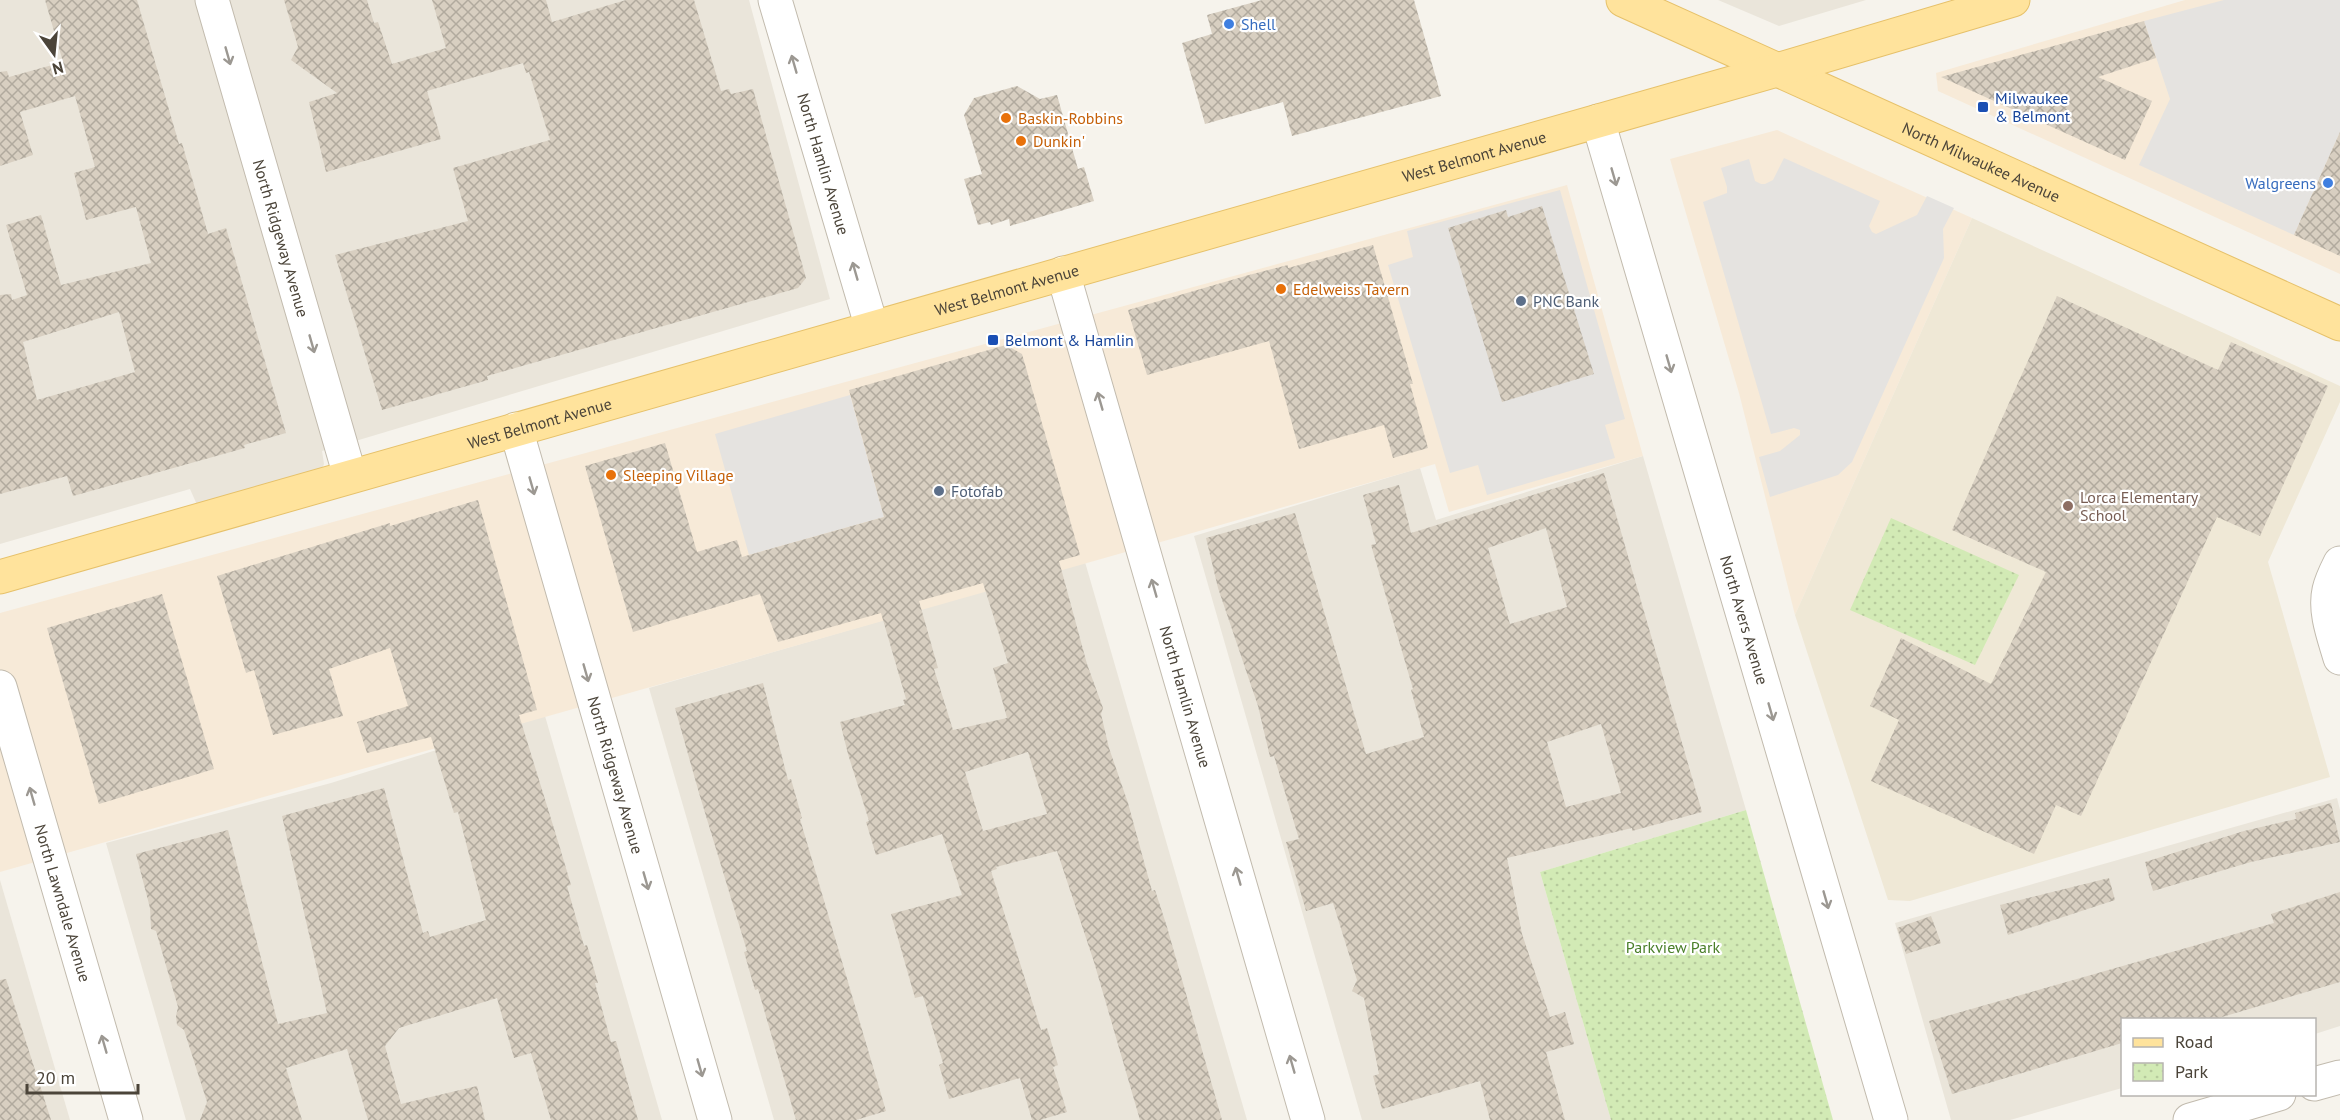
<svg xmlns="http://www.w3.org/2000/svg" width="2340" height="1120" viewBox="0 0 2340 1120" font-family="'PT Sans',sans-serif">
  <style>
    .residential { fill: #eae5da }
    .commercial { fill: #f7ead8 }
    .education { fill: #efe8d6 }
    .park { fill: url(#park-dots) }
    .parking { fill: #e5e3e0 }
    .building { fill: url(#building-cross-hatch); fill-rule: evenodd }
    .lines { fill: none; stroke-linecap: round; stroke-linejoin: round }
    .minor-casing { stroke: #c2bbae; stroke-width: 35 }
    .major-casing { stroke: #e6c16a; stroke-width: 35 }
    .minor { stroke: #fff; stroke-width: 33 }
    .major { stroke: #ffe39c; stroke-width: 33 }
    .oneway { stroke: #9c9892 }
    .shop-dot { fill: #3f7fe0; stroke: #fff; stroke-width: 2 }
    .transit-dot { fill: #1a4fb4; stroke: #fff; stroke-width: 2 }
    .food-dot { fill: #e8710a; stroke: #fff; stroke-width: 2 }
    .service-dot { fill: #5c6f8a; stroke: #fff; stroke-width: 2 }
    .education-dot { fill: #8d6e63; stroke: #fff; stroke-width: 2 }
    .labels { text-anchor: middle; stroke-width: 4.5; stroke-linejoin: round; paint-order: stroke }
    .shop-label { font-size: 16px; fill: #366cbe; stroke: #fff; text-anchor: start }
    .transit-label { font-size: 16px; fill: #164399; stroke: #fff; text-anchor: start }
    .food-label { font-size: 16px; fill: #c56008; stroke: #fff; text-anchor: start }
    .street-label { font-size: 16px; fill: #4b4439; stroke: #fff }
    .service-label { font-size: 16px; fill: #4e5e75; stroke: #fff; text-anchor: start }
    .education-label { font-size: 16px; fill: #785e54; stroke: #fff; text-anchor: start }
    .park-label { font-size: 16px; fill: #4a7f2a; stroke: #fff }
  </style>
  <defs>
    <pattern id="park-dots" width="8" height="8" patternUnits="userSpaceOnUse" patternTransform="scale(1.5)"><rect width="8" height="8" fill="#d2eab5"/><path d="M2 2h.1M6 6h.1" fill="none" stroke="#b6ca9c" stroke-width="1.8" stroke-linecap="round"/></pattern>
    <pattern id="building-cross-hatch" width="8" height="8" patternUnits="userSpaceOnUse" patternTransform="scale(1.5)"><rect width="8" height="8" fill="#d8cfc1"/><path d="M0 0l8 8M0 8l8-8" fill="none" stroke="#b1aa9e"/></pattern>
  </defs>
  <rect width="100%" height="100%" fill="#f6f3ec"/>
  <g class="residential">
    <polygon points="0,0 749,0 830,299 322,451 324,464 320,474 198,507 190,489 0,544"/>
    <polygon points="1718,0 1866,0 1779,26"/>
    <polygon points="1643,456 1746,810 1540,872 1611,1120 1362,1120 1194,536 1420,468 1436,520"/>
    <polygon points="1085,562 1247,1120 774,1120 649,688"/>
    <polygon points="545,716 662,1120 186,1120 106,843 331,783"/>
    <polygon points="2337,798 2340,810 2340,1026 2315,1034 2314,1020 2122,1020 2122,1088 2010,1120 1951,1120 1895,923"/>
    <polygon points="0,880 70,1120 0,1120"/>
  </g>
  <g class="commercial">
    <polygon points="2185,0 2340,0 2340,274 1938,91 1936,73"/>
    <polygon points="1777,130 1972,218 1795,615 1739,393 1670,159"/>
    <polygon points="1567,185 1643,456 1449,512 1435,464 0,872 0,613"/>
  </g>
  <polygon class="education" points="1972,218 2340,386 2340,402 2268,562 2330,777 1910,901 1888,900 1795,615"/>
  <g class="park">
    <polygon points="1891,518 2019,575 1975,665 1850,610"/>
    <polygon points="1746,810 1833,1120 1611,1120 1540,872"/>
  </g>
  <g class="parking">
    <polygon points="2224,0 2340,0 2340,132 2294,235 2139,165 2170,99 2144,21"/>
    <polygon points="1784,158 1880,201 1869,226 1872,232 1876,234 1917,215 1927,196 1954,208 1943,229 1944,258 1852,462 1838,475 1770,497 1759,457 1780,451 1800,435 1800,430 1794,428 1771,434 1703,202 1727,193 1727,187 1721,168 1749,159 1755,181 1761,184 1765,184 1773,180"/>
    <polygon points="1560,190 1625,419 1605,425 1615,458 1487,495 1478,465 1450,473 1388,265 1413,257 1407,231"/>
    <polygon points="850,395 884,517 749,555 715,434"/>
  </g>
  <g class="building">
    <path d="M 45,0 L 137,0 L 179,144 L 182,143 L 208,234 L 226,228 L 286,433 L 244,445 L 245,448 L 73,496 L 67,476 L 0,494 L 0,295 L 11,294 L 12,300 L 27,295 L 6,225 L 41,215 L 61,285 L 151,263 L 136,207 L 86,220 L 74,173 L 95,167 L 75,96 L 20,112 L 33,155 L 0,166 L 0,72 L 7,71 L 9,77 L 63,62 ZM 119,312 L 135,372 L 37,400 L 23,342 Z"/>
    <polygon points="284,0 367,0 374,23 378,22 392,64 446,48 432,0 546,0 552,22 626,0 694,0 721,91 729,89 731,94 753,89 806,278 798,288 487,376 488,380 382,410 335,255 468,221 453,168 550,140 529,72 526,73 523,63 427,91 441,139 326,172 309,102 337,93 291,60 298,47"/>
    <polygon points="1262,0 1414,0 1441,96 1292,136 1283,102 1205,124 1182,43 1212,34 1207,15"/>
    <polygon points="2144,21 2156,58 2098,77 2152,101 2125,160 1941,77"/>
    <polygon points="1017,86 1040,99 1057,95 1078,169 1084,167 1094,201 1010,226 1009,219 991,225 990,222 978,225 964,179 982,174 964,115 974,98"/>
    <polygon points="2340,132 2340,256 2294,235"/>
    <polygon points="1542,206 1594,374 1502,402 1448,228 1506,210 1508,217"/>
    <polygon points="1373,245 1413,384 1410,384 1428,448 1393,458 1384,425 1299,449 1269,341 1147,375 1128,310 1249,275 1288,265 1288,268"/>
    <polygon points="2057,296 2218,370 2231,342 2328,386 2260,536 2217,517 2081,816 2056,805 2034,854 1871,781 1899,720 1870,706 1901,638 1991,684 2046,572 1952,530"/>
    <path d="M 1006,345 L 1022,354 L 1080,555 L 1059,561 L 1087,664 L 1103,708 L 1101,714 L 1109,748 L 1128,803 L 1152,891 L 1155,890 L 1167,927 L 1222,1120 L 1140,1120 L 1094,962 L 1057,851 L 996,867 L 997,869 L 991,871 L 1041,1030 L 1047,1028 L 1058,1065 L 1053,1067 L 1067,1112 L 1040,1120 L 1032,1120 L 1020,1078 L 949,1099 L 939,1065 L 943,1063 L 923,996 L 915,998 L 891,914 L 962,895 L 942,834 L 876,855 L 866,822 L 869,821 L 848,754 L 840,722 L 905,705 L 903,700 L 906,699 L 881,613 L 778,642 L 760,594 L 633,632 L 585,466 L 665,443 L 697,552 L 737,540 L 742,557 L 884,517 L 849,390 ZM 983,583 L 1008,663 L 993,668 L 1007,718 L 953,730 L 934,669 L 938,668 L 919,601 ZM 1028,752 L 1047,814 L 983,831 L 965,772 Z"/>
    <path d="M 1604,473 L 1702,812 L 1632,831 L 1632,828 L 1507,858 L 1522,934 L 1550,1017 L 1565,1012 L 1574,1044 L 1546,1052 L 1565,1120 L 1490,1120 L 1480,1081 L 1382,1109 L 1373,1076 L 1379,1074 L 1364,998 L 1352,991 L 1357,980 L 1333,903 L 1306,911 L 1286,842 L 1299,839 L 1274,756 L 1270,757 L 1258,706 L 1218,588 L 1206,538 L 1295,513 L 1366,754 L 1424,737 L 1411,690 L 1413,689 L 1371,545 L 1376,544 L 1363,495 L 1399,485 L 1411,533 ZM 1546,528 L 1567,607 L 1510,624 L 1488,548 ZM 1601,724 L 1621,793 L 1566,807 L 1547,742 Z"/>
    <polygon points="478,500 537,710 519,715 560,848 571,885 567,886 584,946 587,945 598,983 595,983 611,1042 616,1041 638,1120 551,1120 531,1053 514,1058 497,998 399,1028 385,1046 401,1104 477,1086 485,1120 368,1120 347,1049 286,1068 302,1120 200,1120 207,1102 184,1030 177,1025 176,1016 178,1007 156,931 151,929 150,908 136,854 228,830 278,1024 327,1013 282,816 384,788 423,933 428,931 430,937 486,920 458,812 454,813 431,737 367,753 357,722 408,706 390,648 329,669 343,716 273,735 254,670 246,673 217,576 390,523 390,526"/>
    <polygon points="162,594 214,769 99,804 47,628"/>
    <polygon points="763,683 788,780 791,779 802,818 800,819 886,1111 856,1120 796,1120 758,989 755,990 744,952 747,951 699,793 675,708"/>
    <polygon points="2331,803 2340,842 2251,862 2153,891 2145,862 2244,831 2296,819 2295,813"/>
    <polygon points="2109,878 2115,900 2008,935 2000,905"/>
    <polygon points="2340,892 2340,982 2212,1020 2122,1020 2122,1043 1952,1094 1929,1021 2274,923 2271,914"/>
    <polygon points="1931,916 1941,943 1906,954 1897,928"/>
    <polygon points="6,979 51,1120 0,1120 0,980"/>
  </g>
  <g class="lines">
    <g class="minor-casing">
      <g id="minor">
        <path id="s1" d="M 212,0 L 350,476"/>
        <path id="s2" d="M 775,0 L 872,328"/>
        <path id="s3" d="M 1598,121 L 1891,1120"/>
        <path id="s4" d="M 1063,273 L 1308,1120"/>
        <path id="s5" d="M 516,429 L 715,1120"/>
        <path d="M 2340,563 C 2336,571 2331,581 2329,590 C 2324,612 2334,637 2340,658"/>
        <path id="s6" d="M 0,687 L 126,1120"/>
        <polyline points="2314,1084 2340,1077"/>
        <polyline points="2190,1120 2279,1094"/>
      </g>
    </g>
    <g class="major-casing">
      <g id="major">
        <path id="s7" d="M 1623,0 L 2340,324"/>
        <path id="s8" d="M 0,577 L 1777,70 L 2013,0"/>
      </g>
    </g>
    <use href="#minor" class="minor"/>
    <use href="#major" class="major"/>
  </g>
  <defs><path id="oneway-shaft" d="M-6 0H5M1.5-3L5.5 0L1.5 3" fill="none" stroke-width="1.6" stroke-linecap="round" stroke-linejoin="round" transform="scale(1.5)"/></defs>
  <g class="oneway">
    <use href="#oneway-shaft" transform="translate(228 56) rotate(74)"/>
    <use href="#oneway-shaft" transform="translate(794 64) rotate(-106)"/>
    <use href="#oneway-shaft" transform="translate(1614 177) rotate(74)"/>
    <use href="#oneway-shaft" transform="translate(855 271) rotate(-106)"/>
    <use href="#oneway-shaft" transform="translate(312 344) rotate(74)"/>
    <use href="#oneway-shaft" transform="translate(1669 364) rotate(74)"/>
    <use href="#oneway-shaft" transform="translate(1100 401) rotate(-106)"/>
    <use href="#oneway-shaft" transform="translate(532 486) rotate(74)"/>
    <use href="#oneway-shaft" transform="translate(1154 588) rotate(-106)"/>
    <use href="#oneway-shaft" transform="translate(586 673) rotate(74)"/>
    <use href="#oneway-shaft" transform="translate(1771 712) rotate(74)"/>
    <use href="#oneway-shaft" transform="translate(32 796) rotate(-106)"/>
    <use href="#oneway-shaft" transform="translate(1238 876) rotate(-106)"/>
    <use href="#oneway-shaft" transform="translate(646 881) rotate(74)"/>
    <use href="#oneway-shaft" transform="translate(1826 900) rotate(74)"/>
    <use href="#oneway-shaft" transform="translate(104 1044) rotate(-106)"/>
    <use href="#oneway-shaft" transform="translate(1292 1064) rotate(-106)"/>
    <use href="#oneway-shaft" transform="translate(700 1068) rotate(74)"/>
  </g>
  <g class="shop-dot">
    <circle cx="1229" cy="24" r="6"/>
    <circle cx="2328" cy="183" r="6"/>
  </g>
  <g class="transit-dot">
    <rect x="1977" y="101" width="12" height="12" rx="3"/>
    <rect x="987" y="334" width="12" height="12" rx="3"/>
  </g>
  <g class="food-dot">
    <circle cx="1006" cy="118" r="6"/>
    <circle cx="1021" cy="141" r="6"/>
    <circle cx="1281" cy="289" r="6"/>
    <circle cx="611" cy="475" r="6"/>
  </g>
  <g class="service-dot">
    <circle cx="1521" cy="301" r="6"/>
    <circle cx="939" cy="491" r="6"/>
  </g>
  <circle class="education-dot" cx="2068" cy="506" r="6"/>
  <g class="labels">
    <g class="shop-label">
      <text x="1241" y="30">Shell</text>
      <text x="2316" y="189" text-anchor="end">Walgreens</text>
    </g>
    <g class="transit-label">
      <text x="1995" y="104">Milwaukee<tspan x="1995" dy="18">&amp; Belmont</tspan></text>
      <text x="1005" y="346">Belmont &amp; Hamlin</text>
    </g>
    <g class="food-label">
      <text x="1018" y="124">Baskin-Robbins</text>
      <text x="1033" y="147">Dunkin'</text>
      <text x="1293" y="295">Edelweiss Tavern</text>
      <text x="623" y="481">Sleeping Village</text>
    </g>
    <g class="street-label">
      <text dy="6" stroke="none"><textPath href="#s8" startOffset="1533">West Belmont Avenue</textPath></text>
      <text dy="6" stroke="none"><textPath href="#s7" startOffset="393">North Milwaukee Avenue</textPath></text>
      <text dy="6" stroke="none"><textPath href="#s2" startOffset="171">North Hamlin Avenue</textPath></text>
      <text dy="6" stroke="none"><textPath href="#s1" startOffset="248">North Ridgeway Avenue</textPath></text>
      <text dy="6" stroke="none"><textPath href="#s8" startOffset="1047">West Belmont Avenue</textPath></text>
      <text dy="6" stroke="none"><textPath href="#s8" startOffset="561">West Belmont Avenue</textPath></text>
      <text dy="6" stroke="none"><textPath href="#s3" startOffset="520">North Avers Avenue</textPath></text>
      <text dy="6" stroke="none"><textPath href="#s4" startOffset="441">North Hamlin Avenue</textPath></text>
      <text dy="6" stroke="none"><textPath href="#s5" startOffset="360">North Ridgeway Avenue</textPath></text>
      <text dy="6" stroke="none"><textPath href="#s6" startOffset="225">North Lawndale Avenue</textPath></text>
    </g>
    <g class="service-label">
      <text x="1533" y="307">PNC Bank</text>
      <text x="951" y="497">Fotofab</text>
    </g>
    <g class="education-label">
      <text x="2080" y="503">Lorca Elementary<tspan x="2080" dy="18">School</tspan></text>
    </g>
    <g class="park-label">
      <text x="1673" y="953">Parkview Park</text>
    </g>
  </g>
  <rect x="2121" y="1018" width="195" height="78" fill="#ffffff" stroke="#b7b4b0" stroke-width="1.5"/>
  <rect x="2133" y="1038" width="30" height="9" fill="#ffe39c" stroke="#b7b4b0" stroke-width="1.5"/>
  <text x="2175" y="1048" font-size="18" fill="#4b4439">Road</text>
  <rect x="2133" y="1063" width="30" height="18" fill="url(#park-dots)" stroke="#b7b4b0" stroke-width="1.5"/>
  <text x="2175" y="1078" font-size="18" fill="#4b4439">Park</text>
  <g transform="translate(54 54) rotate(165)" stroke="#ffffff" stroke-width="4.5" paint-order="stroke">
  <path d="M0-4.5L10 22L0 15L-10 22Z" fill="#4b4439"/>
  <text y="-9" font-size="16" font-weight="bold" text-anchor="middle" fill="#4b4439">N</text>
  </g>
  <path d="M27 1084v9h111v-9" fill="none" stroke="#4b4439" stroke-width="3"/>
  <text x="36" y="1084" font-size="18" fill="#4b4439" stroke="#ffffff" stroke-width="4.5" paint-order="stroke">20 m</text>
</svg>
